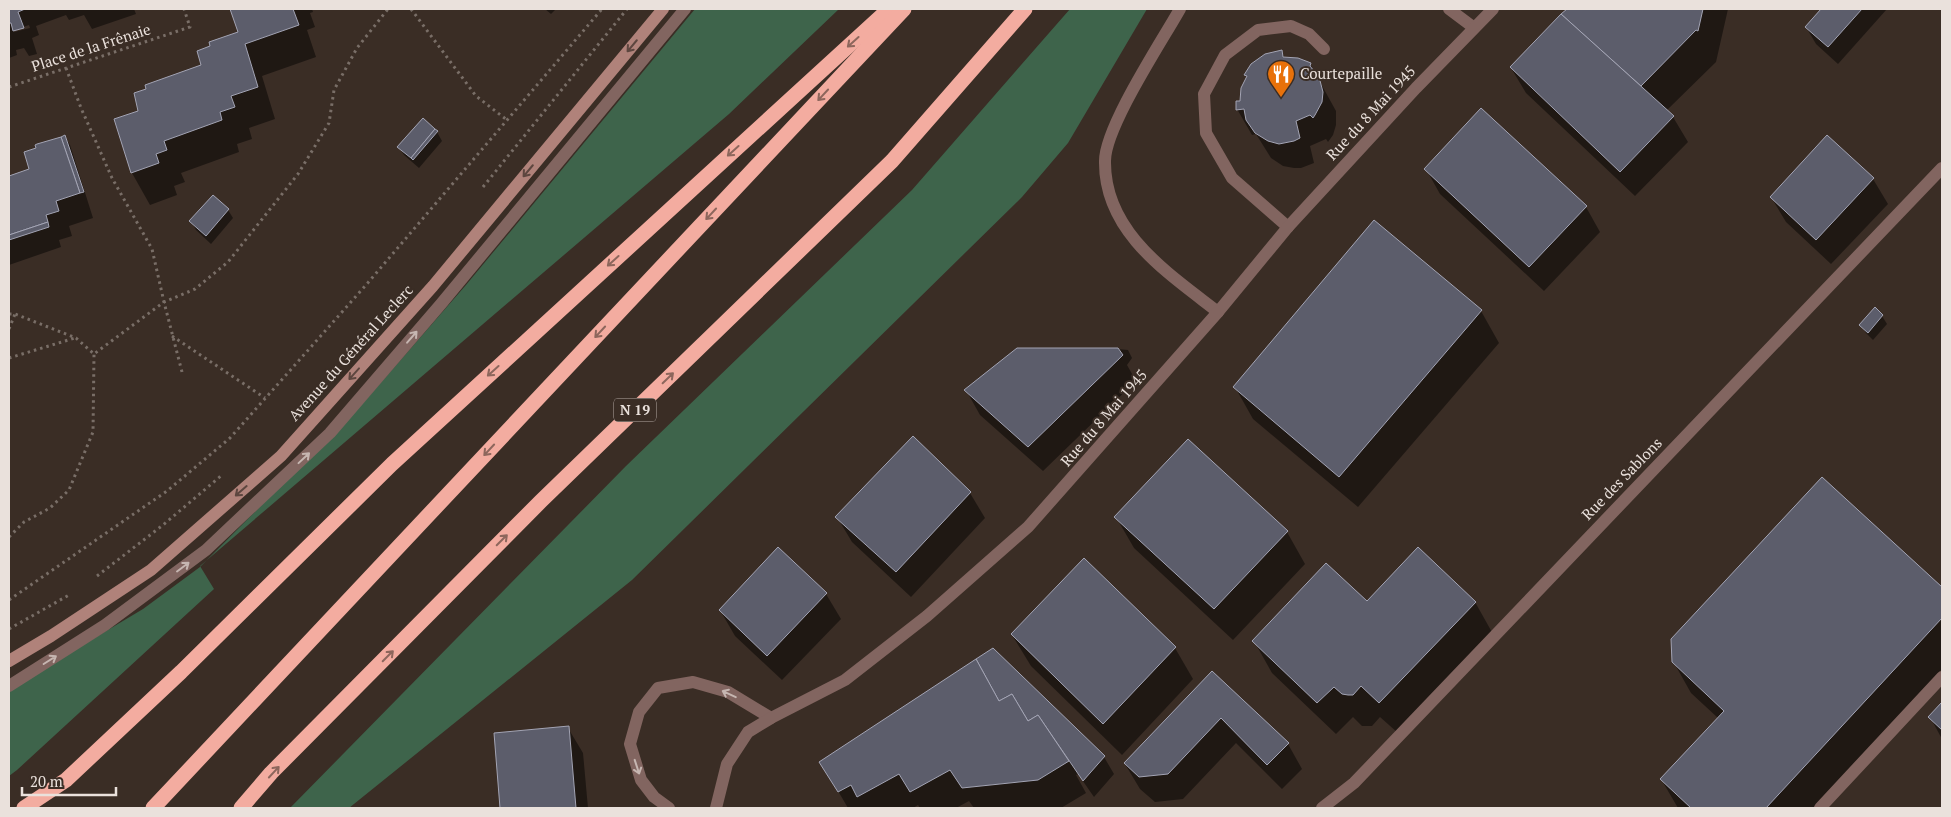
<svg xmlns="http://www.w3.org/2000/svg" width="1951" height="817" viewBox="0 0 1951 817" font-family="'PT Serif',serif">
  <style>
    .green { fill: #3e644b }
    .shadow { fill: #0007; fill-rule: evenodd }
    .building { fill: #5c5d6b; stroke: #a3a4b4 }
    .lines { fill: none; stroke-linecap: round; stroke-linejoin: round }
    .path { stroke: #796e67; stroke-width: 3; stroke-dasharray: 2.5 4; stroke-linecap: butt }
    .lane { stroke: #826560; stroke-width: 12 }
    .street { stroke: #826560; stroke-width: 12 }
    .secondary { stroke: #b0827a; stroke-width: 12 }
    .highway { stroke: #f3aca0; stroke-width: 15 }
    .oneway { stroke: #8d665c }
    .oneway2 { stroke: #5d463f }
    .oneway3 { stroke: #c6b6b1 }
    .labels { text-anchor: middle; stroke-width: 4; stroke-linejoin: round; paint-order: stroke }
    .shield { fill: #3a2d25; stroke: #b5aba5; stroke-width: 1 }
    .shield-label { font-size: 14px; font-weight: bold; fill: #eae1dc }
    .street-label { font-size: 15px; fill: #eae1dc; stroke: #3a2d25 }
    .poi-label { font-size: 15px; fill: #eae1dc; stroke: #3a2d25; text-anchor: start }
  </style>
  <rect width="100%" height="100%" fill="#3a2d25"/>
  <g class="green">
    <polygon points="695,9 839,9 729,114 200,566 214,589 17,770 9,776 9,689 143,609 200,567 364,402 466,285"/>
    <polygon points="1070,9 1147,9 1068,143 1022,197 632,580 349,808 290,808 626,466 912,190"/>
  </g>
  <g class="shadow">
    <path d="M 9,9 L 134,9 L 136,14 L 92,29 L 84,15 L 69,20 L 66,15 L 36,26 L 39,35 L 32,38 L 37,54 L 29,56 L 24,48 L 16,50 L 17,55 L 9,58 ZM 29,25 L 30,28 L 14,32 L 14,30 Z"/>
    <polygon points="231,9 312,9 313,12 310,13 315,27 307,30 316,57 262,76 275,119 249,128 252,139 237,144 239,152 181,173 185,182 174,186 177,195 150,205 132,173 115,120 139,111 203,66 239,33"/>
    <polygon points="545,9 556,9 551,14"/>
    <polygon points="1568,9 1728,9 1716,62 1666,111 1673,117 1688,142 1635,196 1526,93 1511,68"/>
    <polygon points="1822,9 1887,9 1838,64 1816,44 1806,27"/>
    <polygon points="1281,52 1285,58 1310,64 1336,111 1336,125 1333,135 1328,142 1326,139 1310,146 1314,163 1301,168 1294,168 1283,166 1271,158 1256,134 1252,135 1237,109 1241,102 1247,78 1246,75"/>
    <polygon points="1481,110 1586,207 1600,232 1544,291 1440,194 1426,169"/>
    <polygon points="423,120 437,132 442,141 419,168 404,155 399,147"/>
    <polygon points="65,137 70,145 93,218 69,226 72,236 59,240 61,247 9,265 9,177 31,170"/>
    <polygon points="1827,137 1873,179 1888,204 1831,264 1786,222 1771,197"/>
    <polygon points="213,196 228,210 233,218 211,244 196,230 191,221"/>
    <polygon points="1481,311 1499,343 1358,507 1253,419 1235,387"/>
    <polygon points="1882,316 1887,324 1873,340 1866,333 1861,325"/>
    <polygon points="1118,349 1128,350 1132,358 1127,365 1136,381 1043,471 980,415 966,390"/>
    <polygon points="913,438 970,493 985,518 911,597 852,542 837,517"/>
    <polygon points="1188,440 1287,532 1305,564 1233,640 1134,548 1116,517"/>
    <polygon points="1822,478 1942,588 1942,669 1813,808 1678,808 1661,779 1718,718 1691,693 1673,661"/>
    <polygon points="778,549 826,594 841,619 782,680 735,636 720,610"/>
    <polygon points="1475,602 1493,634 1398,733 1380,717 1372,726 1362,726 1353,717 1336,734 1272,673 1254,641 1367,603"/>
    <polygon points="1012,635 1175,648 1193,679 1122,755 1031,666"/>
    <polygon points="993,650 1104,757 1114,774 1094,797 1078,774 1076,775 1086,793 1061,808 974,808 969,801 956,808 920,808 918,805 913,808 848,808 821,762"/>
    <polygon points="1212,672 1288,744 1302,769 1282,789 1236,743 1183,799 1155,802 1140,789 1125,764"/>
    <polygon points="1942,704 1942,739 1930,717"/>
    <polygon points="568,728 583,753 588,808 501,808 495,734"/>
  </g>
  <g class="building">
    <polygon points="9,9 25,9 18,12 24,28 13,31 11,23 9,23"/>
    <polygon points="230,9 293,9 299,25 245,44 258,87 231,96 235,107 220,112 222,120 164,141 167,150 156,154 159,163 131,173 114,119 138,111 134,93 146,89 145,85 201,65 197,51 210,46 209,42 238,32"/>
    <polygon points="1567,9 1703,9 1698,31 1696,30 1641,86 1561,14"/>
    <polygon points="1821,9 1862,9 1828,47 1805,27"/>
    <polygon points="1561,14 1674,116 1620,172 1510,67"/>
    <polygon points="1282,50 1283,57 1298,58 1311,63 1310,66 1319,77 1323,92 1322,102 1315,115 1313,118 1310,115 1296,121 1300,138 1294,141 1279,144 1268,141 1255,133 1246,120 1244,109 1236,110 1236,101 1240,101 1241,88 1247,76 1244,75 1251,64 1265,54"/>
    <polygon points="1481,108 1587,206 1529,267 1424,169"/>
    <polygon points="423,118 435,129 411,158 397,147"/>
    <polygon points="435,129 438,131 413,160 411,158"/>
    <polygon points="65,135 84,192 80,193 61,137"/>
    <polygon points="1827,135 1874,178 1816,240 1770,197"/>
    <polygon points="61,137 80,193 56,201 59,211 46,215 48,222 9,235 9,176 29,169 24,152 36,148 35,145 37,144"/>
    <polygon points="213,195 229,209 206,236 189,221"/>
    <polygon points="1374,220 1482,310 1339,477 1233,387"/>
    <polygon points="48,222 49,227 9,240 9,235"/>
    <polygon points="1875,307 1883,315 1868,333 1859,325"/>
    <polygon points="1017,348 1118,348 1123,355 1028,447 964,390"/>
    <polygon points="913,436 971,492 896,572 835,517"/>
    <polygon points="1188,439 1288,531 1214,609 1114,517"/>
    <polygon points="1822,477 1942,587 1942,618 1766,808 1691,808 1660,779 1724,711 1672,662 1671,639"/>
    <polygon points="778,547 827,593 767,656 719,610"/>
    <polygon points="1418,547 1476,602 1379,703 1361,686 1353,695 1348,695 1342,694 1334,687 1317,703 1252,641 1326,563 1367,601"/>
    <polygon points="1084,558 1176,647 1103,724 1011,634"/>
    <polygon points="993,648 1105,756 1083,781 1038,715 1028,721 1012,694 999,701 976,659"/>
    <polygon points="976,659 999,701 1012,694 1028,721 1038,715 1069,761 1038,780 962,788 950,770 910,792 899,774 857,797 851,785 838,792 819,762"/>
    <polygon points="1212,671 1289,743 1267,765 1221,718 1168,774 1139,777 1124,763"/>
    <polygon points="1942,702 1942,730 1928,717"/>
    <polygon points="569,726 576,808 500,808 494,733"/>
  </g>
  <g class="lines">
    <g class="path">
      <polyline points="411,9 476,96 507,120"/>
      <polyline points="9,87 190,27 184,9"/>
      <polyline points="483,187 627,9"/>
      <polyline points="9,314 15,314 76,338 94,354 164,302 152,249 112,178 81,108 66,68"/>
      <polyline points="9,329 15,314"/>
      <polyline points="172,336 265,398"/>
      <polyline points="9,358 75,338"/>
      <polyline points="182,372 164,302 195,289 228,262 298,174 329,123 334,90 357,48 388,9"/>
      <polyline points="9,537 24,522 50,508 69,490 93,432 94,354"/>
      <polyline points="97,576 163,525 222,475"/>
      <polyline points="9,600 167,491 230,438 366,285 602,9"/>
      <polyline points="9,629 69,595"/>
    </g>
    <g class="lane">
      <polyline points="1449,9 1473,27"/>
      <polyline points="1288,227 1232,178 1206,133 1204,94 1225,55 1258,30 1291,26 1309,34 1324,49"/>
      <polyline points="9,686 105,625 206,550 330,433 441,304 685,9"/>
      <polyline points="669,808 654,797 641,780 630,744 639,712 658,688 693,682 728,692 771,718"/>
      <polyline points="1820,808 1942,677"/>
    </g>
    <g class="street">
      <path d="M 1180,9 C 1162,41 1105,127 1105,161 C 1104,232 1168,273 1218,312"/>
      <polyline points="716,808 727,764 748,732 771,718 845,680 927,616 1028,527 1218,312 1288,227 1416,88 1493,9"/>
      <polyline points="1322,808 1354,783 1942,168"/>
    </g>
    <polyline class="secondary" points="9,661 51,636 151,570 281,456 433,286 663,9"/>
    <g class="highway">
      <polyline points="24,808 66,780 181,672 392,464 889,9"/>
      <polyline points="153,808 904,9"/>
      <polyline points="241,808 271,773 541,501 892,161 1025,9"/>
    </g>
  </g>
  <defs><path id="oneway-shaft" d="M-6 0H5M1.5-3L5.5 0L1.5 3" fill="none" stroke-width="1.6" stroke-linecap="round" stroke-linejoin="round" transform="scale(1.25)"/></defs>
  <g class="oneway">
    <use href="#oneway-shaft" transform="translate(853 42) rotate(138)"/>
    <use href="#oneway-shaft" transform="translate(823 95) rotate(133)"/>
    <use href="#oneway-shaft" transform="translate(733 151) rotate(138)"/>
    <use href="#oneway-shaft" transform="translate(711 214) rotate(133)"/>
    <use href="#oneway-shaft" transform="translate(613 261) rotate(138)"/>
    <use href="#oneway-shaft" transform="translate(600 332) rotate(133)"/>
    <use href="#oneway-shaft" transform="translate(493 371) rotate(138)"/>
    <use href="#oneway-shaft" transform="translate(668 378) rotate(-44)"/>
    <use href="#oneway-shaft" transform="translate(489 450) rotate(133)"/>
    <use href="#oneway-shaft" transform="translate(502 540) rotate(-45)"/>
    <use href="#oneway-shaft" transform="translate(388 656) rotate(-45)"/>
    <use href="#oneway-shaft" transform="translate(274 772) rotate(-47)"/>
  </g>
  <g class="oneway2">
    <use href="#oneway-shaft" transform="translate(632 46) rotate(130)"/>
    <use href="#oneway-shaft" transform="translate(528 171) rotate(130)"/>
    <use href="#oneway-shaft" transform="translate(354 374) rotate(132)"/>
    <use href="#oneway-shaft" transform="translate(241 491) rotate(139)"/>
  </g>
  <g class="oneway3">
    <use href="#oneway-shaft" transform="translate(412 337) rotate(-49)"/>
    <use href="#oneway-shaft" transform="translate(304 458) rotate(-43)"/>
    <use href="#oneway-shaft" transform="translate(183 567) rotate(-37)"/>
    <use href="#oneway-shaft" transform="translate(50 660) rotate(-32)"/>
    <use href="#oneway-shaft" transform="translate(729 694) rotate(-155)"/>
    <use href="#oneway-shaft" transform="translate(637 767) rotate(72)"/>
  </g>
  <defs>
    <g id="restaurant-pin" transform="scale(1.4375)"><path d="M0 17L-7.5 6A9.5 9.5 0 1 1 7.5 6Z" fill="#e8710a" stroke="#3a2d25"/><path d="M-5-6h1v4h1v-4h1v4h1v-4h1v5L-1.5 .5V6h-2V.5L-5-1ZM5-6V6H3V1.5H1.5Q1.5-4 5-6Z" fill="#fff"/></g>
  </defs>
  <g fill-rule="evenodd">
    <use href="#restaurant-pin" x="1281" y="74"/>
  </g>
  <g class="labels">
    <rect class="shield" x="614" y="398.5" width="42" height="23" rx="4"/>
    <g class="shield-label">
      <text x="635" y="415">N 19</text>
    </g>
    <g class="street-label">
      <text transform="translate(91 48) rotate(-18)" y="5">Place de la Frênaie</text>
      <text transform="translate(1371 113) rotate(-47)" y="5">Rue du 8 Mai 1945</text>
      <text transform="translate(351 353) rotate(-48)" y="5">Avenue du Général Leclerc</text>
      <text transform="translate(1104 418) rotate(-49)" y="5">Rue du 8 Mai 1945</text>
      <text transform="translate(1622 479) rotate(-46)" y="5">Rue des Sablons</text>
    </g>
    <g class="poi-label">
      <text x="1300" y="79">Courtepaille</text>
    </g>
  </g>
  <rect width="1951" height="817" fill="none" stroke="#eae1dc" stroke-width="20"/>
  <path d="M22 787v8h94v-8" fill="none" stroke="#eae1dc" stroke-width="2.5"/>
  <text x="30" y="787" font-size="15" fill="#eae1dc" stroke="#3a2d25" stroke-width="4" paint-order="stroke">20 m</text>
</svg>
